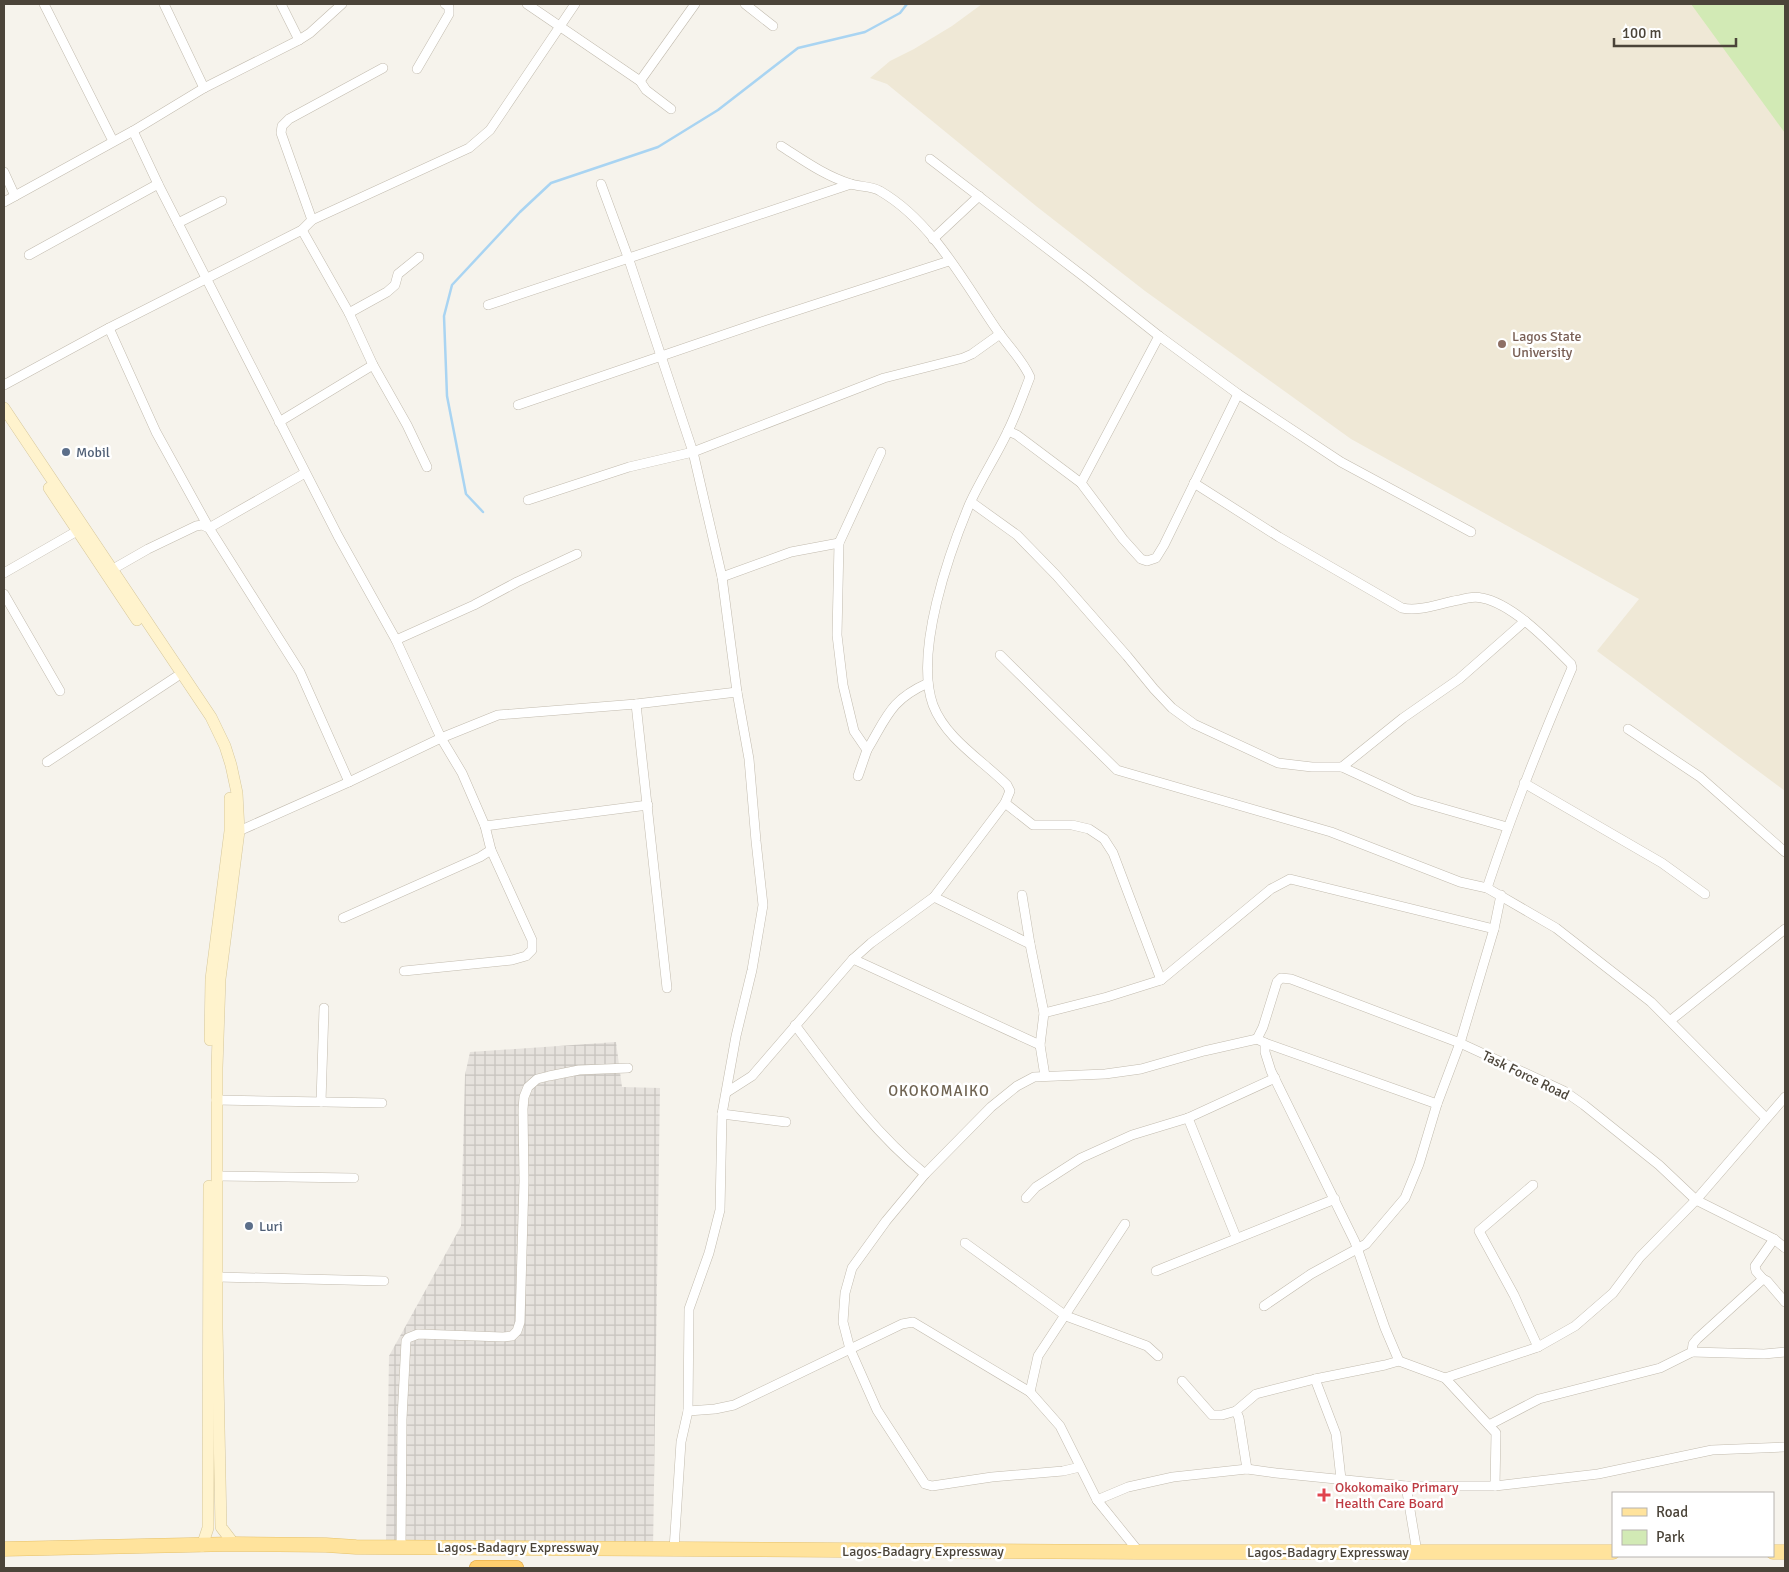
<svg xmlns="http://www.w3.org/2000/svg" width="1789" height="1572" viewBox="0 0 1789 1572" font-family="Signika,sans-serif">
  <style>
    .industrial { fill: url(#industrial-grid) }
    .education { fill: #efe8d6 }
    .green { fill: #d2eab5 }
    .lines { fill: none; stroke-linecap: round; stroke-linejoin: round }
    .stream { stroke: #a9d4f2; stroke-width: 2.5 }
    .street-casing { stroke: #c2bbae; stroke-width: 10 }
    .secondary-casing { stroke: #d6c79b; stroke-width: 12 }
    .primary-casing { stroke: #e6c16a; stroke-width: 15 }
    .highway-casing { stroke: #e0a43c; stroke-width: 16 }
    .street { stroke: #fff; stroke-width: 9 }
    .secondary { stroke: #fff3cd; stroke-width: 11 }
    .primary { stroke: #ffe39c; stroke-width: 14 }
    .highway { stroke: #ffcf6e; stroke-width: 15 }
    .education-dot { fill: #8d6e63; stroke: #fff; stroke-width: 2 }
    .service-dot { fill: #5c6f8a; stroke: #fff; stroke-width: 2 }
    .health-dot { fill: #e0444e; stroke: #fff; stroke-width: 2 }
    .labels { text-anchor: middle; stroke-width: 5; stroke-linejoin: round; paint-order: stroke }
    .education-label { font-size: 14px; fill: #785e54; stroke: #fff; text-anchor: start }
    .service-label { font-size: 14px; fill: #4e5e75; stroke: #fff; text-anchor: start }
    .street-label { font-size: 14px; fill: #4b4439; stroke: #fff }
    .health-label { font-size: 14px; fill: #be3a42; stroke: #fff; text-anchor: start }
    .neighbourhood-label { font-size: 15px; letter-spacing: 1px; fill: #6e6250; stroke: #fff }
  </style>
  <defs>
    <pattern id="industrial-grid" width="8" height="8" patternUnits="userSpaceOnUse" patternTransform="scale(1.25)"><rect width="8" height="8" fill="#e6e2dd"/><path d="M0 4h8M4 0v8" fill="none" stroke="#c7c3be"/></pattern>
  </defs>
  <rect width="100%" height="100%" fill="#f6f3ec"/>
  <polygon class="industrial" points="616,1042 622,1087 660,1088 653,1551 386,1541 389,1356 461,1226 465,1075 470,1052"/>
  <polygon class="education" points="982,4 1785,4 1785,791 1597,651 1639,599 1351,439 1145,291 1036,206 887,84 870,78 890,61 914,49 952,26"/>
  <polygon class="green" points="1691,4 1785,4 1785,133"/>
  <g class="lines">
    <polyline class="stream" points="483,512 466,494 447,396 444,316 452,285 520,212 551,183 658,147 718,110 798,48 865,32 900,13 907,4"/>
    <g class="street-casing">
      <g id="street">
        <polyline points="44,4 113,141"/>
        <polyline points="164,4 204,88"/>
        <polyline points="281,4 299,40"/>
        <polyline points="527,4 640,81 695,4"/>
        <polyline points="745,4 773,26"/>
        <polyline points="417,69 449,14 449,7 445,4"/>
        <polyline points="640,81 646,90 671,109"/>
        <polyline points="133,131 158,184 338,536 396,640 441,738 462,773 485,826 491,850 532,940 532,950 526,956 512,960 404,971"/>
        <polyline points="930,159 1087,279 1159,336 1238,394 1341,462 1471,532"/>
        <polyline points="4,172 15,196"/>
        <polyline points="601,184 628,257 693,452 722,577 737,692 749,759 756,841 763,905 752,970 736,1036 722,1114 720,1210 709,1253 689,1309 688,1411 681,1442 674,1549"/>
        <polyline points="4,202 133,131 204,88 299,40 310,33 342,4"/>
        <polyline points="312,220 281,133 282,126 289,119 383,68"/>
        <polyline points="178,223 222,201"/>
        <polyline points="302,230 349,313 373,365 407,425 427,467"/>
        <polyline points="933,239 979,196"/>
        <polyline points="29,255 158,184"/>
        <polyline points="488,305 851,184"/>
        <polyline points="349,313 387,292 395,285 398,274 419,257"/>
        <polyline points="109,328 156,432 209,528 300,672 349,782"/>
        <polyline points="4,385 109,328 302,230 312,220 469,148 490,130 575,4"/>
        <polyline points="518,405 764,321 949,261"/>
        <polyline points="279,422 373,365"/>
        <polyline points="1008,431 1017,435 1081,483 1123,539 1141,559 1147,561 1156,558 1164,545 1238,394"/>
        <polyline points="1081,483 1159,336"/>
        <path d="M 1194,483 L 1279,537 L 1402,608 C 1420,612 1440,603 1459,600 C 1466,598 1474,596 1482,598 C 1513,604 1549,642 1571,664 L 1572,668 C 1541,740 1512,813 1487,888"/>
        <polyline points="528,500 629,467 693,452 884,378 963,358 972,354 1000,334"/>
        <polyline points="971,502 1017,535 1056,575 1127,656 1154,689 1172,708 1194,724 1278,763 1312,767 1342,767 1413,800 1507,827"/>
        <polyline points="113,569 148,549 196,526 202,525 209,528 305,473"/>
        <polyline points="4,573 77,531"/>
        <polyline points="722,577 791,552 839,543"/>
        <polyline points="4,594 60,691"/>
        <polyline points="396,640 474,605 517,582 577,554"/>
        <polyline points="1000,655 1117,770 1331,832 1460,882 1487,888 1556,928 1651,1002 1766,1118"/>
        <polyline points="636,704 667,988"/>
        <polyline points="1628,729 1700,777 1785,852"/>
        <path d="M 867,750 C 887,717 890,700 928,683"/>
        <polyline points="47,762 176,677"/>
        <polyline points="1342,767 1403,718 1459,679 1525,621"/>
        <polyline points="858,776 867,750 854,731 843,685 837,635 839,543 881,452"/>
        <polyline points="1524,783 1662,863 1705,894"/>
        <polyline points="1005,803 1033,825 1072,825 1089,829 1104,839 1113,853 1161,980"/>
        <polyline points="485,826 648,805"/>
        <polyline points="239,831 349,782 441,738 498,715 636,704 737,692"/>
        <polyline points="1022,895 1030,944"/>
        <polyline points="934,897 1030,944 1044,1013 1040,1045 1045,1076"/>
        <polyline points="343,918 480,857 491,850"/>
        <polyline points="853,959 1040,1045"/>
        <polyline points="1044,1013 1107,997 1161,980 1271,889 1290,879 1494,929"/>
        <polyline points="1671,1020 1785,929"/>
        <path d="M 795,1025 C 835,1078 873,1132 925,1174"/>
        <polyline points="1265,1043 1437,1104"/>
        <path d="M 727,1092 L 752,1076 L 853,959 L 871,943 L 934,897 L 1005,803 L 1010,791 L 1007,785 C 982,760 946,739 933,705 C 914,652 949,553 970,503 C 981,479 996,456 1007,433 C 1016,415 1023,395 1030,377 C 1022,359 1008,346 997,330 C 964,282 932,221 880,191 C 872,186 860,187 851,184 C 825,176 803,160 781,146"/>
        <polyline points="216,1100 382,1103"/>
        <polyline points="321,1102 324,1008"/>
        <polyline points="722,1114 786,1122"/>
        <polyline points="1188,1118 1236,1237"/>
        <polyline points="217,1176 354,1178"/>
        <polyline points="1533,1185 1479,1231 1514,1295 1538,1347"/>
        <polyline points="1026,1198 1036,1187 1081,1158 1132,1135 1188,1118 1275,1078"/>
        <polyline points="965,1243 1066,1316 1147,1346 1158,1356"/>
        <polyline points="1156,1271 1335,1199"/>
        <polyline points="218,1277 384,1281"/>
        <polyline points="1763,1279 1756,1271 1755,1266 1774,1239"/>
        <polyline points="1264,1306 1311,1274 1366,1244 1405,1198 1419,1164 1437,1104 1460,1043 1494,929 1501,895"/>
        <polyline points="1692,1352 1764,1354 1785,1352"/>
        <polyline points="1399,1361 1385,1328 1355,1242 1271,1071 1265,1052 1265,1043 1257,1039 1263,1027 1277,982 1281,978 1291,979 1460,1043 1564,1091 1584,1105 1659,1165 1696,1200 1774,1239 1785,1248"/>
        <polyline points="1445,1378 1538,1347 1575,1326 1613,1293 1640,1257 1696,1200 1785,1097"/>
        <polyline points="1315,1379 1336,1434 1341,1479"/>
        <polyline points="1182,1381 1212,1415 1222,1415 1236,1411"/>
        <polyline points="1030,1392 1038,1356 1125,1224"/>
        <polyline points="688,1411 715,1409 734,1405 902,1324 913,1322 1030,1392 1060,1426 1097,1500 1139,1552"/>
        <polyline points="1489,1425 1539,1399 1660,1368 1692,1352 1693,1344 1697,1339 1763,1279 1767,1281 1785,1302"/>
        <polyline points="1080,1467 1063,1471 992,1477 932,1486 925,1484 877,1410 850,1349 843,1322 845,1293 852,1268 886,1221 925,1174 991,1107 1017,1086 1034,1077 1105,1074 1141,1069 1204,1051 1257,1039"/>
        <polyline points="1247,1469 1239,1418 1236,1411 1256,1394 1315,1379 1385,1365 1399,1361 1445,1378 1496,1433 1495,1486"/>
        <polyline points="1406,1486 1417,1552"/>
        <polyline points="1097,1500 1128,1487 1173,1477 1247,1469 1276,1473 1406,1486 1495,1486 1598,1474 1712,1450 1785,1447"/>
        <polyline points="401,1547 402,1419 406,1341 408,1338 418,1334 503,1337 512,1336 517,1331 520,1322 524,1181 523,1109 524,1097 528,1087 537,1079 549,1076 579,1070 628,1068"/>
      </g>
    </g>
    <g class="secondary-casing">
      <g id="secondary">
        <polyline points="4,408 211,717 225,746 231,765 237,793 239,831 220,979 217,1068 217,1328 221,1527 234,1544"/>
        <polyline points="49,488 137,620"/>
        <polyline points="210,1040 211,979 230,831 230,798"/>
        <polyline points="202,1546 208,1528 209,1186"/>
      </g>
    </g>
    <g class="primary-casing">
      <g id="primary">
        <polyline points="4,1549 234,1544 326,1545 356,1547 1139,1552 1613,1552"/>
        <polyline points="1773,1552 1785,1552"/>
      </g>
    </g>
    <g class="highway-casing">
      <polyline id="highway" points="477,1568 516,1568"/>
    </g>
    <use href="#street" class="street"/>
    <use href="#secondary" class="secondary"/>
    <use href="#primary" class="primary"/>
    <use href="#highway" class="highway"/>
  </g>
  <circle class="education-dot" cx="1502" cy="344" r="5"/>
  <g class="service-dot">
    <circle cx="66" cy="452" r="5"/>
    <circle cx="249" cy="1226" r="5"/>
  </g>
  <path class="health-dot" d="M1321.5 1487.5h5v5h5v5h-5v5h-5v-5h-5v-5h5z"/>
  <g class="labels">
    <g class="education-label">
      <text x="1512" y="341">Lagos State<tspan x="1512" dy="16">University</tspan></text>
    </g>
    <g class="service-label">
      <text x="76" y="457">Mobil</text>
      <text x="259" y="1231">Luri</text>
    </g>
    <g class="street-label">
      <text transform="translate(1526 1075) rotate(26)" y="5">Task Force Road</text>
      <text x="518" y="1552">Lagos-Badagry Expressway</text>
      <text x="923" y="1556">Lagos-Badagry Expressway</text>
      <text x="1328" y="1557">Lagos-Badagry Expressway</text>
    </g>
    <g class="health-label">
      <text x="1335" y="1492">Okokomaiko Primary<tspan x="1335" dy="16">Health Care Board</tspan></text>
    </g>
    <g class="neighbourhood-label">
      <text x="939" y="1096">OKOKOMAIKO</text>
    </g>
  </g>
  <rect width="1789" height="1572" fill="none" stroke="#4b4439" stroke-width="10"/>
  <rect x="1612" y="1492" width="162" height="65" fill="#ffffff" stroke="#b7b4b0"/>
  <rect x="1622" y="1508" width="25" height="8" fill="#ffe39c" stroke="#b7b4b0"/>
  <text x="1656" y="1517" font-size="15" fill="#4b4439">Road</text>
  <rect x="1622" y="1530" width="25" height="15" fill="#d2eab5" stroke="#b7b4b0"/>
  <text x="1656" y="1542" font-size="15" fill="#4b4439">Park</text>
  <path d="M1614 38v8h122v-8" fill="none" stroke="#4b4439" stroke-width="2.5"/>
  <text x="1622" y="38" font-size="15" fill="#4b4439" stroke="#ffffff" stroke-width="4" paint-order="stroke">100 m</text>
</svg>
